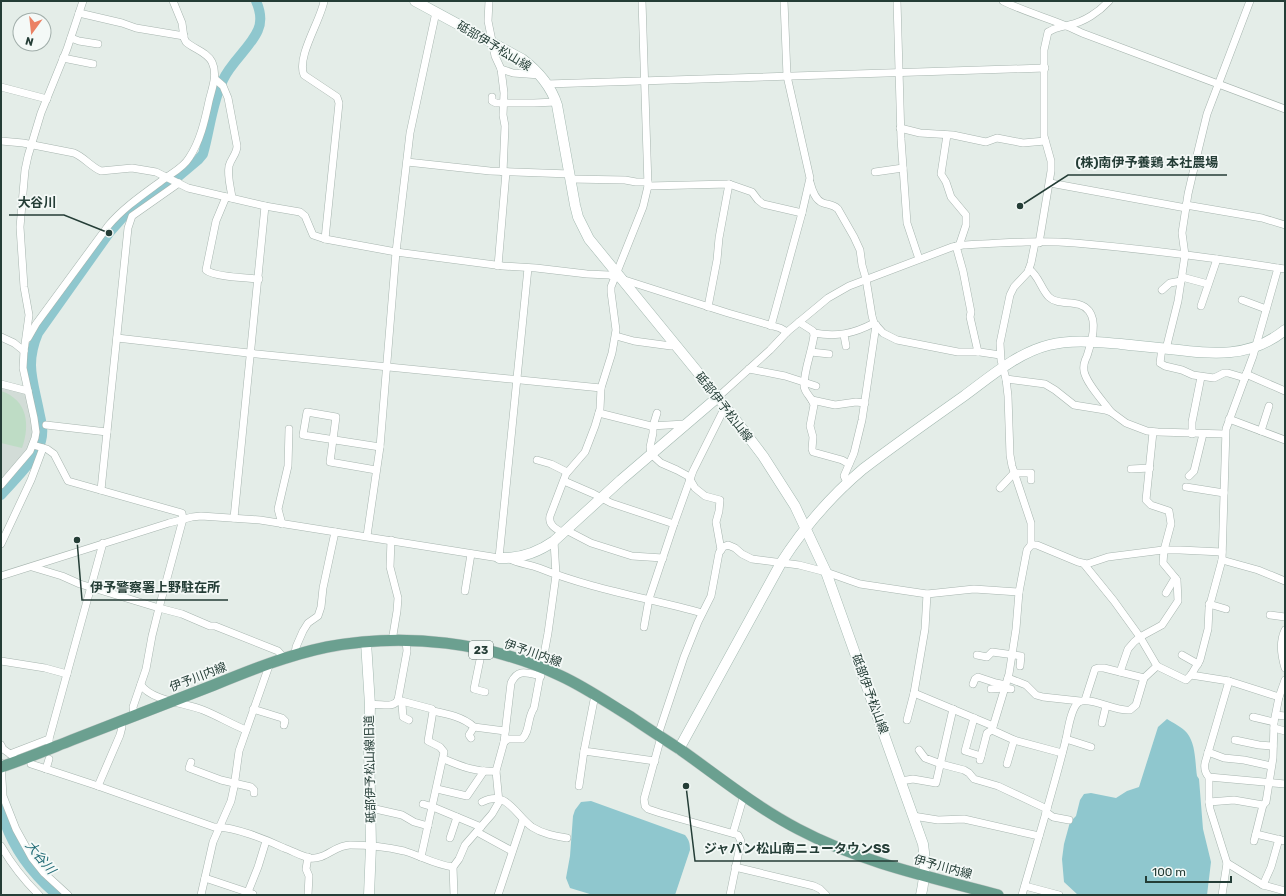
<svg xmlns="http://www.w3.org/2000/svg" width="1286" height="896" viewBox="0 0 1286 896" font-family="Rubik,'Noto Sans JP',sans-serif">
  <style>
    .built { fill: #d2dcd7 }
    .green { fill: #bedcc5 }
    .water { fill: #8fc7ce }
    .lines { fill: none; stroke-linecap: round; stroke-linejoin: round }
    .river { stroke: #8fc7ce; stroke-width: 10 }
    .street-casing { stroke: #a7b5af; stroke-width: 8 }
    .secondary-casing { stroke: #a3b8b0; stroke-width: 11 }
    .primary-casing { stroke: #c2c9c7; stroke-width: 12 }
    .street { stroke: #fff; stroke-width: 7 }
    .secondary { stroke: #fff; stroke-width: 10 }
    .primary { stroke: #6ba090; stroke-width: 11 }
    .labels { text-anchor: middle; stroke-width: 3.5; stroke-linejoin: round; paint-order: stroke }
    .shield { fill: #f4f9f7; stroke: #627570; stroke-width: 1 }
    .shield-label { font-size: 11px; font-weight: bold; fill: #243d36 }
    .street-label { font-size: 12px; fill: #243d36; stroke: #f4f9f7 }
    .water-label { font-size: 13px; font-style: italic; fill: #216b76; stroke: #f4f9f7 }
    .leader { fill: none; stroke: #243d36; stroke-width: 1.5 }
    .callout-dot { fill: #243d36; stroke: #f4f9f7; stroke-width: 1.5 }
    .callout-label { font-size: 13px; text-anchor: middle; font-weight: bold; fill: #243d36; stroke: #f4f9f7; stroke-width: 3.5; stroke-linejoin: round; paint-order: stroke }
  </style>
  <rect width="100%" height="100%" fill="#e4ede8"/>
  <polygon class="built" points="1,386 26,393 33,429 30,447 1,482"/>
  <path class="green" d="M 1,391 C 28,400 30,425 22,448 L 1,443 Z"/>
  <g class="water">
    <path d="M 1167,719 C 1173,723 1182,727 1187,733 C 1196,744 1195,763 1197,776 L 1199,779 L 1203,829 L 1211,862 L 1207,895 L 1078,895 L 1064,882 L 1062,859 L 1064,844 L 1070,822 L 1076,816 L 1080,800 L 1084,794 L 1091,793 L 1116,798 L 1127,791 L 1139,787 L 1158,727 Z"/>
    <path d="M 591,801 L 685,835 C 689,840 690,843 690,850 L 675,895 L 593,895 L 570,888 L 566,878 L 570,856 L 573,816 L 575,810 L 581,802 Z"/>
  </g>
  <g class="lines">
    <g class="river">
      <path d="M 1,495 C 14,480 36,460 41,441 C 44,430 41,421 39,411 C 33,380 25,364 38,333 L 109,233 L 124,216 L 164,186 L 179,176 L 198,160 L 203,154 C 210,129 212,103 223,80 C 231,62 251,47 258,30 C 262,21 260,10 256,1"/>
      <path d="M 1,810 C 10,845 30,872 57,895"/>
    </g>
    <g class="street-casing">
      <g id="street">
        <path d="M 324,1 C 321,20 296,57 304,75 L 337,97 L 339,103 L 325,239"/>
        <polyline points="489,1 488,21 495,56 501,69 504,93 503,115 505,126 503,172"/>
        <polyline points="897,1 901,139 907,223 919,259"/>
        <path d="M 1003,1 C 1029,14 1057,20 1082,33 L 1285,109"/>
        <polyline points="79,13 122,23 136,28 184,36"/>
        <polyline points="71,38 79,41 98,44"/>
        <polyline points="63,58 93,64"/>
        <polyline points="501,69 513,73 540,75"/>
        <path d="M 215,79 L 223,86 L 228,98 L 237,146 C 237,154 231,158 229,166 C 227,177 231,188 232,198"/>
        <polyline points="547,84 1045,68"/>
        <polyline points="1,87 47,99"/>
        <polyline points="492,97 492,101 496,103 534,103 556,102"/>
        <polyline points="900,128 920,133 953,135 986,142 997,138 1023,143 1045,141"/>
        <polyline points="947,135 941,174 946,182 951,197 966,215 966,225 959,246"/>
        <path d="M 1,141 L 23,143 L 74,153 C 84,157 91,167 101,171 L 132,168 L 156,172 L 188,188 L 265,206 L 300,212 L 305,216 L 313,235 L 325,239 L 396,252 L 503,266 L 536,268 L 587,274 L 609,275 L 728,313 L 780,328 L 787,332"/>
        <polyline points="407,162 490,171 570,174"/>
        <polyline points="875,172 903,168"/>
        <polyline points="570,179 625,180 636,182 648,182"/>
        <path d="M 810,182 C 812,190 815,200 823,203 C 829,205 833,204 838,209 L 854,237 L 860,250 L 862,265 L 866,279 L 872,316 L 874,323 L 883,333 L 897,340 L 958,352 L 980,352 L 1000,355"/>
        <polyline points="1050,183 1186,208"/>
        <polyline points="648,186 729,184 752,192 758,200 763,204 802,213"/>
        <path d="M 226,197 L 216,221 L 206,270 C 214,277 247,278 259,279"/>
        <polyline points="1186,205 1262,218 1285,225"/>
        <polyline points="1035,243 1031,263 1028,272 1014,287 1010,295 1000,343 1001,360 1006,379 1008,396 1010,455 1012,466 1031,523 1031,545 1027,550 1019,592 1016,629 1009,674 992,730 1014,740 1062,753"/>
        <path d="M 1039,243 L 1051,171 L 1051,161 L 1044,136 L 1044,50 L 1048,32 C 1058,26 1059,28 1069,25 C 1084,22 1099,12 1109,1"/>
        <polyline points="956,246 963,271 971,312 970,317 978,352"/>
        <polyline points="498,266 506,172"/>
        <path d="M 1029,269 C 1039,276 1041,289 1049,297 C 1059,307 1079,298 1089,311 C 1098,323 1091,343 1087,356 C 1085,360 1083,366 1084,371 C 1086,383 1103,401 1111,412"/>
        <polyline points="1182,277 1208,284"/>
        <polyline points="1162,290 1170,283 1181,281"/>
        <polyline points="1242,300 1266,309"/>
        <polyline points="1201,306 1217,259"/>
        <polyline points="708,307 717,260 719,238 729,184"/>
        <path d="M 799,322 L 813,331 L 814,335 C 812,352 804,369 804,386 C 805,394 812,397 814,405 L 810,426 L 813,437 L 812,449 L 813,452 L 842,460 L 849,464"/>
        <polyline points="771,326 802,213 810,178 787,76 784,1"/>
        <path d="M 814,333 C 837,337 853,334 874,323"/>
        <polyline points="844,335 846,346"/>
        <polyline points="616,336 634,341 671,346 674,344"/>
        <polyline points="1,337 14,343 24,351"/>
        <path d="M 28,338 L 36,324 L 108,226 C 124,207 144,194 164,179 C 172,173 183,168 189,158 C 200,142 205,120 209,101 C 212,88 218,75 212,62 C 207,52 194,49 186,42 L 184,38 L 182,23 L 173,1"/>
        <polyline points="117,338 257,354 601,388"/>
        <polyline points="1162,348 1160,363 1165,366 1182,370 1193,375 1214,378 1224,373 1228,373 1245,378"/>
        <polyline points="1166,349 1178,301 1185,255 1182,233 1188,194 1198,151 1207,114 1250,1"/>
        <polyline points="811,352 829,354"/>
        <polyline points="749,369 785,376 816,386"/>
        <polyline points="1246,374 1285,391"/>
        <polyline points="1006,379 1045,384 1055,390 1074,405 1105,410 1111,412 1126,423 1147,431 1158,432 1225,434"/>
        <polyline points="1,384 28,391"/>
        <path d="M 718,397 L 770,350 L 787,332 L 828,298 L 849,286 L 952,247 L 963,245 C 999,243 1038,240 1075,243 C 1145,249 1215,258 1285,269"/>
        <polyline points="812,400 835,405 856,402 865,403"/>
        <polyline points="599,413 651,426 685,424"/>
        <polyline points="657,413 653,426 653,433 650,447 651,454 661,463 677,470 688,476 695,488 705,496 720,500 719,511 716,522 721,550"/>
        <polyline points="1229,419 1285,440"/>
        <polyline points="46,425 107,432"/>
        <polyline points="1261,431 1269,406"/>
        <polyline points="1192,434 1192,422 1201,377"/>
        <polyline points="33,445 47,449 54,454 68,481 182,513 183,519 159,608 152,636 146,669 133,707 134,716"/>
        <polyline points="537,460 551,464 567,472"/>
        <polyline points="1131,469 1150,468"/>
        <polyline points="376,470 330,462 336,417 307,412 303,435 380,447"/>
        <polyline points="1189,476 1194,471 1203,434"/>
        <polyline points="564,481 594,494 611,503 674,524"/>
        <polyline points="847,482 844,476 854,453 862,420 876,325"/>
        <polyline points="1,485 30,451 35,438 36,432 34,418 23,368 24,351 29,315 24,287 20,227 25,170 28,156 41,113 67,49 83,1"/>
        <polyline points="1186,487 1224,493"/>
        <polyline points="1000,488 1014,473 1031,473 1031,480"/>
        <polyline points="101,490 128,228 132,216 179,183"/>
        <polyline points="234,518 265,206"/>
        <polyline points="282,524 278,509 288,466 289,429"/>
        <polyline points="566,530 591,543 632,556 663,558"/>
        <path d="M 563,533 C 556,529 548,525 550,516 L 566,474 L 585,452 L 595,426 L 600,409 L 601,388 L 612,353 L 616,330 L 611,292 L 611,287 L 643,207 L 648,186 L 642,1"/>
        <polyline points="367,536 380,447 396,252 410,133 436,12"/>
        <polyline points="391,540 390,567 398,598 397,611 392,641"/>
        <polyline points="1,544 31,480 43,448"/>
        <polyline points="1031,545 1037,545 1078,562 1087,564 1108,557 1163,550 1180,550 1222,552"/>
        <path d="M 510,559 C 519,564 529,564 539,568 C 591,589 648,598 702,613"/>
        <polyline points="1222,560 1258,570 1285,581"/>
        <polyline points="1084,564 1114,601 1140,637 1157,666"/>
        <polyline points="32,567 62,576 80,584 159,608 182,614 210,626 215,626 278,651 284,658"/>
        <polyline points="1,576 169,523 192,517 201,516 260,520 499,558 528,268"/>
        <polyline points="465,591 471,554"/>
        <polyline points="1166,593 1175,578"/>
        <polyline points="927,594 925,629 914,693 993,726"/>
        <polyline points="1209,604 1226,609"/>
        <polyline points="1270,615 1285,617"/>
        <polyline points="644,627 649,599 674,524 693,471 725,407"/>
        <path d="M 1285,630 C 1279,642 1281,655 1285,668"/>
        <polyline points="482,650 474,689 485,692"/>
        <polyline points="295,654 296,647 303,631 308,623 318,616 321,607 323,588 335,532"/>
        <polyline points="977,655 987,657 992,652 1021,656 1020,666"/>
        <polyline points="1182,655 1198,664"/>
        <polyline points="1,661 45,668 67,674"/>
        <polyline points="1120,672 1128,649 1134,642 1140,637 1162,625 1178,601 1177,580 1163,563 1164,550 1171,524 1169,511 1151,505 1146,500 1153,432"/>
        <polyline points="1191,675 1229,681 1279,697"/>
        <polyline points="1008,678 1026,685 1036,695 1043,697 1080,701"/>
        <path d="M 1229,681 L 1205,763 C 1204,769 1205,773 1209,777 L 1285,784"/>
        <polyline points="973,684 975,679 978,677 996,683 1006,685"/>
        <path d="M 141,685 C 152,701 186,703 203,710 C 218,716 231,724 246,730"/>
        <polyline points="991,689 1005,688 1011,689"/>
        <polyline points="595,695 584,751 655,761"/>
        <polyline points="398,700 432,709 433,711 428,741 440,747 444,752 421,857"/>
        <polyline points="398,700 402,704 403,717 409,720"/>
        <polyline points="1085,700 1095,669 1098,668 1104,668 1144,678"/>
        <path d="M 370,705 C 380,703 393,709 398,700 L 407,651 L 406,641"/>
        <polyline points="253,709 282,718 285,721 284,725"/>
        <path d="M 433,711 C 448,714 463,717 474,727 L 469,735 L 471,738"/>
        <polyline points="1276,715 1285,716"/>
        <polyline points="1253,717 1274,722"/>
        <polyline points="974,718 965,751 981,756"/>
        <polyline points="907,720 914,693"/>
        <polyline points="1102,723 1106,706"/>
        <polyline points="474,727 505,731"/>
        <polyline points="1274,728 1285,731"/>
        <polyline points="658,735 684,657 698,622 711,596 719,553 723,547 728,545 735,548 742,554 752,559 799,565 826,572 860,584 927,594 974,589 1019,592"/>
        <polyline points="661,737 644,799 645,806 648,809 660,813 738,835 741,841 730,895"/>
        <polyline points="1066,739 1091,747"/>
        <polyline points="1235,740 1259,745 1273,746"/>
        <path d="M 504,742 L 511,683 C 518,668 527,673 541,676"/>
        <polyline points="49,743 49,739 103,543"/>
        <polyline points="1,745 3,749 13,756"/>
        <polyline points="919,750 925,758 941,764 964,770 969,773 974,779 998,786 1047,809"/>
        <polyline points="1208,752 1224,758 1244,760 1271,766"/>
        <polyline points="10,754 49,739"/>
        <path d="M 444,759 C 460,766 478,773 496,771"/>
        <polyline points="980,760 987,733 992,730"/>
        <polyline points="191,762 189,768 221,780 251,787 254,790 254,793"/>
        <polyline points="1,763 3,796 16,829 32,858 44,873 68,895"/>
        <path d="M 31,764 L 98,786 L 214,827 C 233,826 267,840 284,848 C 293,851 300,856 310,858 C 325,860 335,845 350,845 C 367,845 387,847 404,851 C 421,856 436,865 453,867"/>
        <polyline points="1007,764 1014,740"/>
        <polyline points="46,769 49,759"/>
        <polyline points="1209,777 1209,802 1210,809 1227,863 1222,895"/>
        <polyline points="901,781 913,779 936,783 953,709"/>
        <polyline points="98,786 120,735 122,727 120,722"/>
        <polyline points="579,786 584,751"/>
        <polyline points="437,789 467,796 484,771"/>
        <path d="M 482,802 C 507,789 515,815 532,827 C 543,834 555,836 567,838"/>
        <polyline points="1209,802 1234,800 1263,805 1266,802 1273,758 1274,722 1279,697 1285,680"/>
        <polyline points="423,804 433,807 481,827"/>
        <polyline points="371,808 402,815 414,822 428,826"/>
        <polyline points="1046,812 1053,817 1069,820"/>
        <polyline points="913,816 938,820 964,819 1039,836"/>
        <polyline points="477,832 512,851"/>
        <polyline points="733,833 744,795"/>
        <polyline points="1256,834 1285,841"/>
        <polyline points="450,838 457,817"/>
        <polyline points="1254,841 1263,805"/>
        <path d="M 1,846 C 12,865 24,880 39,895"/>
        <polyline points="1227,863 1263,885 1285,891"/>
        <polyline points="735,867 814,886 820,889 826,895"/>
        <polyline points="205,878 253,894 253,895"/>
        <polyline points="1263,885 1271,867 1279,839"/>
        <polyline points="1025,886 1059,895"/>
        <polyline points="248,892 258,867 266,841"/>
        <polyline points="201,895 213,842 231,801 234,787 239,751 270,663"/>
        <polyline points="308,895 309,876 306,869 308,857"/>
        <path d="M 454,895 L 453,867 L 459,859 L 465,845 L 492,814 L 499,802 L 496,771 L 504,742 L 508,739 L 522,739 C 530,732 527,718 534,708 L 548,633 L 556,575 L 554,541"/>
        <polyline points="498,895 523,820"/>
        <path d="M 1022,895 C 1037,843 1053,791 1066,739 C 1068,730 1071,707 1079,702 C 1090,696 1116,712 1130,710 L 1136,705 L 1144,678 L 1157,666 L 1186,680 L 1191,675 L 1200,660 L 1208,629 L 1209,608 L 1222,560 L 1226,429 L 1253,356 L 1278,268"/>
      </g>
    </g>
    <g class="secondary-casing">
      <g id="secondary">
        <path d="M 415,1 L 522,59 C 538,71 551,86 557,105 L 575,205 L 578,217 L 589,239 L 718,397 L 763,456 L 795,506 L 826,572 L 923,844 C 926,862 925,877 921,895"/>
        <path d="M 499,558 C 520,559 537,553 554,541 L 621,480 L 718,397"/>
        <polyline points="366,642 370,705 369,746 371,846 369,895"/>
        <path d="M 679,749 L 781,563 C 804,527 831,496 863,469 C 896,444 930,420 964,396 C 990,377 1017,353 1049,345 C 1073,339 1097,342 1121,344 C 1137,346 1153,347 1169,349 C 1212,354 1249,359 1285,330"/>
      </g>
    </g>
    <g class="primary-casing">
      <path id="primary" d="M 1,767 C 25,759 49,749 72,740 C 119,722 167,703 214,685 C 251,670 288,655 327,647 C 405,632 489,642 561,676 C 585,687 608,703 631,717 C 647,728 664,739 681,750 C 719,777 756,807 798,829 C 860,862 930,877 998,895"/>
    </g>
    <use href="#street" class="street"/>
    <use href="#secondary" class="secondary"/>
    <use href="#primary" class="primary"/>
  </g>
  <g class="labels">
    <rect class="shield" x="469" y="641" width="24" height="18" rx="3"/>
    <g class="shield-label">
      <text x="481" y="654">23</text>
    </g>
    <g class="street-label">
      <text transform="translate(494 46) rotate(31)" y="4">砥部伊予松山線</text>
      <text transform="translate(724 407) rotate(52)" y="4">砥部伊予松山線</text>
      <text transform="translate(533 653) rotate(19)" y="4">伊予川内線</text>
      <text transform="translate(198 677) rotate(-21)" y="4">伊予川内線</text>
      <text transform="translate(870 694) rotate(70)" y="4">砥部伊予松山線</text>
      <text transform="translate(370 769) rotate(-91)" y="4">砥部伊予松山線旧道</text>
      <text transform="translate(943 867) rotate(15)" y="4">伊予川内線</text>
    </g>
    <g class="water-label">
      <text transform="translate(41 857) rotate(50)" y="5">大谷川</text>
    </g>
  </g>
  <path class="leader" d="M1020 206L1068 175H1227M109 233L64 215H9M77 540L82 600H228M686 786L695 861H898"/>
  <g class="callout-dot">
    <circle cx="1020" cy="206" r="4"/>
    <circle cx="109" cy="233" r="4"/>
    <circle cx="77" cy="540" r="4"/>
    <circle cx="686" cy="786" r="4"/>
  </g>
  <g class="callout-label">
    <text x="1147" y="167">(株)南伊予養鶏 本社農場</text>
    <text x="37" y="207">大谷川</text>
    <text x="155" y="592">伊予警察署上野駐在所</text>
    <text x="797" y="853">ジャパン松山南ニュータウンSS</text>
  </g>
  <rect width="1286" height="896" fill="none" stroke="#243d36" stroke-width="4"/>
  <g transform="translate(32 32) rotate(195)"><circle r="19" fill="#f4f9f7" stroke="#a1aeaa"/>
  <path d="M0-3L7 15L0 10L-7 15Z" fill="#eb8164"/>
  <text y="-6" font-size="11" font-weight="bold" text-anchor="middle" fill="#243d36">N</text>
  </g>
  <path d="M1146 876v6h85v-6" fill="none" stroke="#243d36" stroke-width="2"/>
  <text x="1152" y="876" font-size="12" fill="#243d36" stroke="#f4f9f7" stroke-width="3" paint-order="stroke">100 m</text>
</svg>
